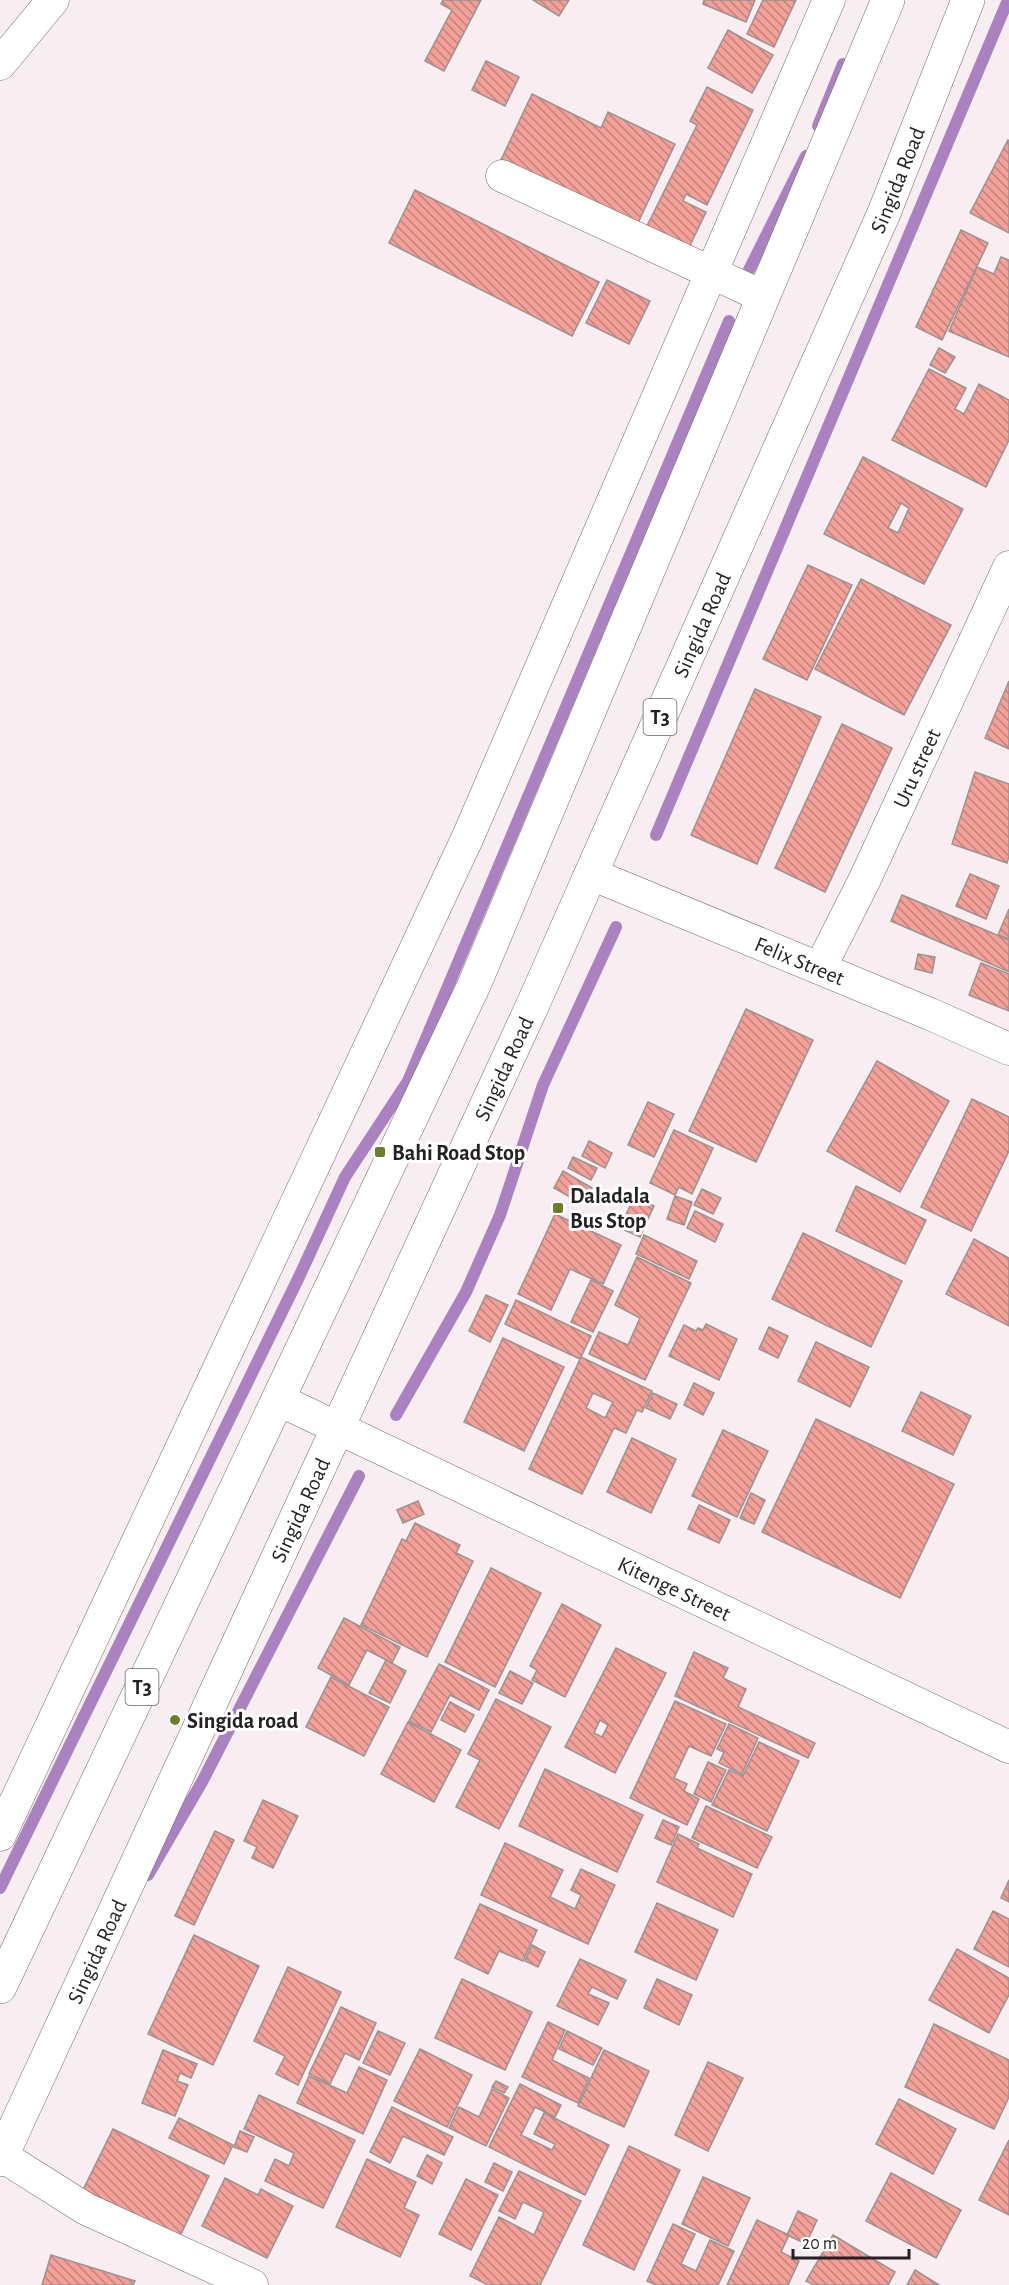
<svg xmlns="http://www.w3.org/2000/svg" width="1009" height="2285" viewBox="0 0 1009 2285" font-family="'Alegreya Sans',sans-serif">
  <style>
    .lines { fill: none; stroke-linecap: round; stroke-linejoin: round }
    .stream { stroke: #aa82bf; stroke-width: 12 }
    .building { fill: url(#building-back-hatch); stroke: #9b9291; stroke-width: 1.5; fill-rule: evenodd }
    .minor-casing { stroke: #736a6c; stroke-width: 33 }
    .trunk-casing { stroke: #736a6c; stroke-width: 34 }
    .minor { stroke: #fff; stroke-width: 32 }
    .trunk { stroke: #fff; stroke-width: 33 }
    .poi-dot { fill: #6b7e2e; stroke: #fff; stroke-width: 2 }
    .labels { text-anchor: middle; stroke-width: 6; stroke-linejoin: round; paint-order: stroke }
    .shield { fill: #fff; stroke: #666464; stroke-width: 1.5 }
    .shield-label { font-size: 21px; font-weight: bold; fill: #252122 }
    .street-label { font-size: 22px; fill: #252122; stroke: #fff }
    .poi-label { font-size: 22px; font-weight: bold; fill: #252122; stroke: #fff; text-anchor: start }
  </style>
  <defs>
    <pattern id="building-back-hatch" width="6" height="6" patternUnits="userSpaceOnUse" patternTransform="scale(1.5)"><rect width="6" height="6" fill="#f2a098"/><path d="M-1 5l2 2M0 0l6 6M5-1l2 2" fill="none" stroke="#c4827c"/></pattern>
  </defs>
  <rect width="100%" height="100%" fill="#f8edf0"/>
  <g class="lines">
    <g class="stream">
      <polyline points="818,126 843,64"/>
      <polyline points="749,270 806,156"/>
      <polyline points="656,835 1008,0"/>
      <polyline points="396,1415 466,1292 500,1215 543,1085 616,927"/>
      <polyline points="148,1875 202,1782 359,1476"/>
      <polyline points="0,1888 299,1277 345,1177 408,1081 729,321"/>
    </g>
  </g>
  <g class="building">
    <polygon points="443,0 481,0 444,71 425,61 452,10 441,4"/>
    <polygon points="533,0 569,0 559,16"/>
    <polygon points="704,0 755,0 746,22 703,4"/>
    <polygon points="763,0 796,0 774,47 747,34"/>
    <polygon points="728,30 773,55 752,93 708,68"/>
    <polygon points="486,61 519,77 505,106 472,90"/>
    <polygon points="707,87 753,110 707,205 686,194 683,201 706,212 684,258 642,236 697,125 690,121"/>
    <polygon points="532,94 601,128 608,112 675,144 637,225 501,160"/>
    <polygon points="1008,140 1009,141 1009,233 970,213"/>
    <polygon points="415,190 599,282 572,336 389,243"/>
    <polygon points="961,230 988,243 942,340 916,327"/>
    <polygon points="1001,257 1009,260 1009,357 949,331 977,267 994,274"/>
    <polygon points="607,280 650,301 629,344 586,323"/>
    <polygon points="939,348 955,357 945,373 930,365"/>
    <polygon points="929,369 966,388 955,409 964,414 979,384 1009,400 1009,440 986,487 892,440"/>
    <path d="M 863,457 L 963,509 L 924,584 L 824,534 ZM 901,503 L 909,508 L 898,533 L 888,528 Z"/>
    <polygon points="808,565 852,585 807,680 763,659"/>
    <polygon points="861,579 951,625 904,715 815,669"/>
    <polygon points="1009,681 1009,749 985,738"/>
    <polygon points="755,689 821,717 757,864 691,835"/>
    <polygon points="842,724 892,748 825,892 775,868"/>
    <polygon points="975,772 1009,784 1009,856 1007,863 952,844"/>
    <polygon points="970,874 999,886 986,919 956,906"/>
    <polygon points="902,895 1009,940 1009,972 891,921"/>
    <polygon points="1009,909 1009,939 998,935"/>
    <polygon points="918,954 935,957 932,973 915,969"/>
    <polygon points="981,963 1009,974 1009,1011 969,995"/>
    <polygon points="746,1009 813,1040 756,1162 689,1131"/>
    <polygon points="877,1061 949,1101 900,1192 827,1151"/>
    <polygon points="972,1099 1009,1117 1009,1151 971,1231 921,1207"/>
    <polygon points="648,1102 674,1114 654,1157 628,1145"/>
    <polygon points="674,1130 713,1148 692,1194 679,1187 675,1195 650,1183"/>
    <polygon points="589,1141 612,1153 605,1168 582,1156"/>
    <polygon points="573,1157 597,1168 591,1180 568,1168"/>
    <polygon points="563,1171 592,1188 582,1204 554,1188"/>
    <polygon points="856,1186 926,1220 905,1264 836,1231"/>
    <polygon points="702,1189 721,1198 713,1214 694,1205"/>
    <polygon points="675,1196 692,1202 684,1225 667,1219"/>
    <polygon points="634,1197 654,1206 640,1237 620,1228"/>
    <polygon points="695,1211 723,1224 715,1242 687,1228"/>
    <polygon points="555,1214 621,1245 603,1284 570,1269 551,1310 518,1294"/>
    <polygon points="803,1233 902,1281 871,1347 772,1299"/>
    <polygon points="644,1235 697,1261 689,1279 636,1254"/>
    <polygon points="974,1239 1009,1258 1009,1326 946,1294"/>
    <polygon points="637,1257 691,1283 645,1380 589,1354 599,1332 628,1345 640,1318 615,1305"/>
    <polygon points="591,1280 613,1291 593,1332 571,1322"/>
    <polygon points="486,1295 508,1305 490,1342 469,1331"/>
    <polygon points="516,1300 591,1336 580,1359 505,1324"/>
    <polygon points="706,1324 737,1339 719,1380 669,1356 684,1325 696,1331 698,1328 703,1330"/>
    <polygon points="769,1327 788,1336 778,1358 759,1349"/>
    <polygon points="503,1338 564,1367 524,1451 464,1422"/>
    <polygon points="816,1342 869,1367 850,1407 798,1381"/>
    <path d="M 581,1357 L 652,1391 L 642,1412 L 637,1410 L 626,1433 L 614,1428 L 582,1494 L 529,1469 ZM 593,1393 L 613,1402 L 605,1418 L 586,1408 Z"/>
    <polygon points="694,1383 714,1393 703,1415 684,1405"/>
    <polygon points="921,1392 971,1416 953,1455 902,1431"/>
    <polygon points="653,1393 677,1404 670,1419 646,1408"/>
    <polygon points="816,1419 954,1484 900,1598 762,1532"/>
    <polygon points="723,1430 768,1451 737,1517 692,1496"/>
    <polygon points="632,1438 676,1459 651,1513 607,1492"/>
    <polygon points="751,1493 765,1500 754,1524 740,1518"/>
    <polygon points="418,1501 424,1514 403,1523 397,1510"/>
    <polygon points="699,1505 730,1520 719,1543 688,1529"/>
    <polygon points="415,1523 460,1545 456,1553 473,1561 427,1657 361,1625 402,1539 406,1541"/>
    <polygon points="491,1568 541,1593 495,1687 445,1662"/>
    <polygon points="562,1604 601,1625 565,1697 532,1680 537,1670 530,1666"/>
    <polygon points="344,1618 400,1647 392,1663 367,1650 349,1685 318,1668"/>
    <path d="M 616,1648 L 666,1673 L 615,1773 L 565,1747 ZM 600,1720 L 608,1725 L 602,1737 L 594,1733 Z"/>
    <polygon points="694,1652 728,1668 723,1678 746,1689 738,1707 815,1743 808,1758 675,1696"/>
    <polygon points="386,1660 406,1671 390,1703 369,1693"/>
    <polygon points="439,1664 489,1690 479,1710 450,1695 431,1732 409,1721"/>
    <polygon points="510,1671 533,1683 522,1704 499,1693"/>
    <polygon points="331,1677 389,1707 364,1756 306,1727"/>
    <polygon points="496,1699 551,1727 499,1829 456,1807 480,1760 468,1754"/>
    <polygon points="675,1701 726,1724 711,1756 689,1746 674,1778 687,1784 684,1791 699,1799 687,1825 630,1798"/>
    <polygon points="450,1702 474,1715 465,1732 441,1720"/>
    <polygon points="408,1722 461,1750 434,1802 381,1774"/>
    <polygon points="729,1724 758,1738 742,1774 719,1763 724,1752 717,1749"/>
    <polygon points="759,1742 799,1761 767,1831 712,1805 729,1770 743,1776"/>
    <polygon points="708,1762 726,1770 711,1802 694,1794"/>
    <polygon points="545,1769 643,1815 617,1872 519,1826"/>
    <polygon points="263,1800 298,1816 273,1868 252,1858 257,1847 244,1841"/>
    <polygon points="706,1806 772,1837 757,1868 692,1838"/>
    <polygon points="663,1820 679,1827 671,1845 655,1838"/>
    <polygon points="215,1831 234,1840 194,1925 175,1916"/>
    <polygon points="678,1834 699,1844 697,1848 752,1874 733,1917 657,1882"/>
    <polygon points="505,1843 563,1870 550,1897 575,1909 581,1895 571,1890 581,1869 615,1885 588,1944 481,1895"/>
    <polygon points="1009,1880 1009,1902 1001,1898"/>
    <polygon points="657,1903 718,1930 696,1980 635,1952"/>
    <polygon points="480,1904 537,1930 523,1961 499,1951 488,1974 455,1958"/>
    <polygon points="993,1911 1009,1919 1009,1967 974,1949"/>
    <polygon points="194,1935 259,1966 213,2065 148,2034"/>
    <polygon points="532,1945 545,1952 538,1967 525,1961"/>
    <polygon points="957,1949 1009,1978 1009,1995 989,2033 929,2000"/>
    <polygon points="580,1959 626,1980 617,1999 592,1987 588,1994 609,2003 598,2025 557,2006"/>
    <polygon points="288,1967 341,1992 298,2085 276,2074 285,2056 254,2041"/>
    <polygon points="462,1979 532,2012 505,2070 435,2038"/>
    <polygon points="657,1979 692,1995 679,2025 644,2008"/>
    <polygon points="341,2007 376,2023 359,2060 345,2053 330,2084 309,2074"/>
    <polygon points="548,2022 565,2030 552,2060 589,2078 578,2103 522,2077"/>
    <polygon points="934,2024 1009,2060 1009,2097 994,2129 905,2087"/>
    <polygon points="378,2031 405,2043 390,2075 363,2063"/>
    <polygon points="567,2031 602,2048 593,2065 559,2049"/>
    <polygon points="420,2049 472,2075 447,2127 394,2101"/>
    <polygon points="163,2050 197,2064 191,2078 180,2073 177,2081 188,2085 175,2116 142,2103"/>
    <polygon points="604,2050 649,2071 624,2127 578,2106"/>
    <polygon points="708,2062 743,2078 708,2151 675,2135"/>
    <polygon points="359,2067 387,2080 363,2134 297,2103 309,2076 347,2093"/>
    <polygon points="496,2081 508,2087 504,2093 492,2087"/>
    <polygon points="520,2084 561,2105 555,2117 535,2107 521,2135 552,2150 555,2144 534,2134 544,2113 609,2145 585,2195 489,2147"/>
    <polygon points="492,2089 509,2098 486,2146 449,2128 459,2107 479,2117"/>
    <polygon points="259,2095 355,2140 323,2208 265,2181 275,2159 289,2166 294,2153 244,2129"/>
    <polygon points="899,2099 956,2129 933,2174 876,2144"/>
    <polygon points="392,2107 453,2137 444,2155 403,2136 390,2163 370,2152"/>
    <polygon points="179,2118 233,2145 224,2164 169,2138"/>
    <polygon points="113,2129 209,2176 180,2236 83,2190"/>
    <polygon points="240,2131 254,2137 247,2152 234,2147"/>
    <polygon points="1009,2140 1009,2215 979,2200"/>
    <polygon points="629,2146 680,2170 634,2270 583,2245"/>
    <polygon points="427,2155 442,2163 432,2184 417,2176"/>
    <polygon points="367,2159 416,2182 404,2208 419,2215 400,2257 336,2227"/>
    <polygon points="494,2163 512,2172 503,2191 485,2182"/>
    <polygon points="519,2171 581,2201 540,2285 488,2285 470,2276 499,2217 534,2235 544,2212 523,2202 515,2219 499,2211"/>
    <polygon points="891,2173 961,2210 936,2258 866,2221"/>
    <polygon points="703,2177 750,2198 728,2246 682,2224"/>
    <polygon points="225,2178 258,2195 261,2189 293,2206 267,2258 202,2226"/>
    <polygon points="466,2179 498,2195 471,2250 439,2234"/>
    <polygon points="798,2211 817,2220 806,2244 787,2235"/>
    <polygon points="757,2220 789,2235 781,2252 799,2261 788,2285 727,2285"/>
    <polygon points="673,2224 695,2234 681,2264 696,2271 710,2240 734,2251 718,2285 656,2285 647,2281"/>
    <polygon points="833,2235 895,2272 888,2285 814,2285 806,2281"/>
    <polygon points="51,2255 135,2281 133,2285 42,2285"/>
    <polygon points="915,2270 939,2285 907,2285"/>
  </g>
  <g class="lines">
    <g class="minor-casing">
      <g id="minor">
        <polyline points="0,64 53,0"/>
        <polyline points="502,176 762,296"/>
        <path id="s1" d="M 591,874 L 930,1014 L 1009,1049"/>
        <path id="s2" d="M 820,968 L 864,881 L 1009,567"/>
        <path id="s3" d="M 279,1400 L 1009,1747"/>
        <polyline points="0,1835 467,839 829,0"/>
        <polyline points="2,2156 86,2209 252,2285"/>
      </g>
    </g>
    <g class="trunk-casing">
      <g id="trunk">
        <polyline points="0,1987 475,983 888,0"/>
        <path id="s4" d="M 0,2160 L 534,1002 L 884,213 L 968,0"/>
      </g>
    </g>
    <use href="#minor" class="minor"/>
    <use href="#trunk" class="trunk"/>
  </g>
  <g class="poi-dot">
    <rect x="374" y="1146" width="12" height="12" rx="3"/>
    <rect x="552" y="1202" width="12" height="12" rx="3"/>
    <circle cx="175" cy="1720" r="6"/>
  </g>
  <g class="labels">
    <g class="shield">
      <rect x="643.5" y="699" width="33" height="36" rx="4.5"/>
      <rect x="125.5" y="1669" width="33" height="36" rx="4.5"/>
    </g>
    <g class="shield-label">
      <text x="660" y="724">T3</text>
      <text x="142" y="1694">T3</text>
    </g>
    <g class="street-label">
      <text dy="8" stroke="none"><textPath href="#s4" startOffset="2174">Singida Road</textPath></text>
      <text dy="8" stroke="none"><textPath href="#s4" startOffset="1688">Singida Road</textPath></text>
      <text dy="8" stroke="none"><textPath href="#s2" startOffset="222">Uru street</textPath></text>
      <text dy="8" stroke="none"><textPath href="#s1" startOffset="226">Felix Street</textPath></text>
      <text dy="8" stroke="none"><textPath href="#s4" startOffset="1202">Singida Road</textPath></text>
      <text dy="8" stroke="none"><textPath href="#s4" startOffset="716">Singida Road</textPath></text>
      <text dy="8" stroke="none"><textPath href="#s3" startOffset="438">Kitenge Street</textPath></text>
      <text dy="8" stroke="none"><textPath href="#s4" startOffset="230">Singida Road</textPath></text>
    </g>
    <g class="poi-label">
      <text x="392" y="1160">Bahi Road Stop</text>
      <text x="570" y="1203">Daladala<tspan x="570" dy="25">Bus Stop</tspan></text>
      <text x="187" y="1728">Singida road</text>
    </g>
  </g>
  <path d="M793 2249v9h116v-9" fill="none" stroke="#252122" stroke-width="3"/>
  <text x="802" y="2249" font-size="18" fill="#252122" stroke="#ffffff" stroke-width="4.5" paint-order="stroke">20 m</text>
</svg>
